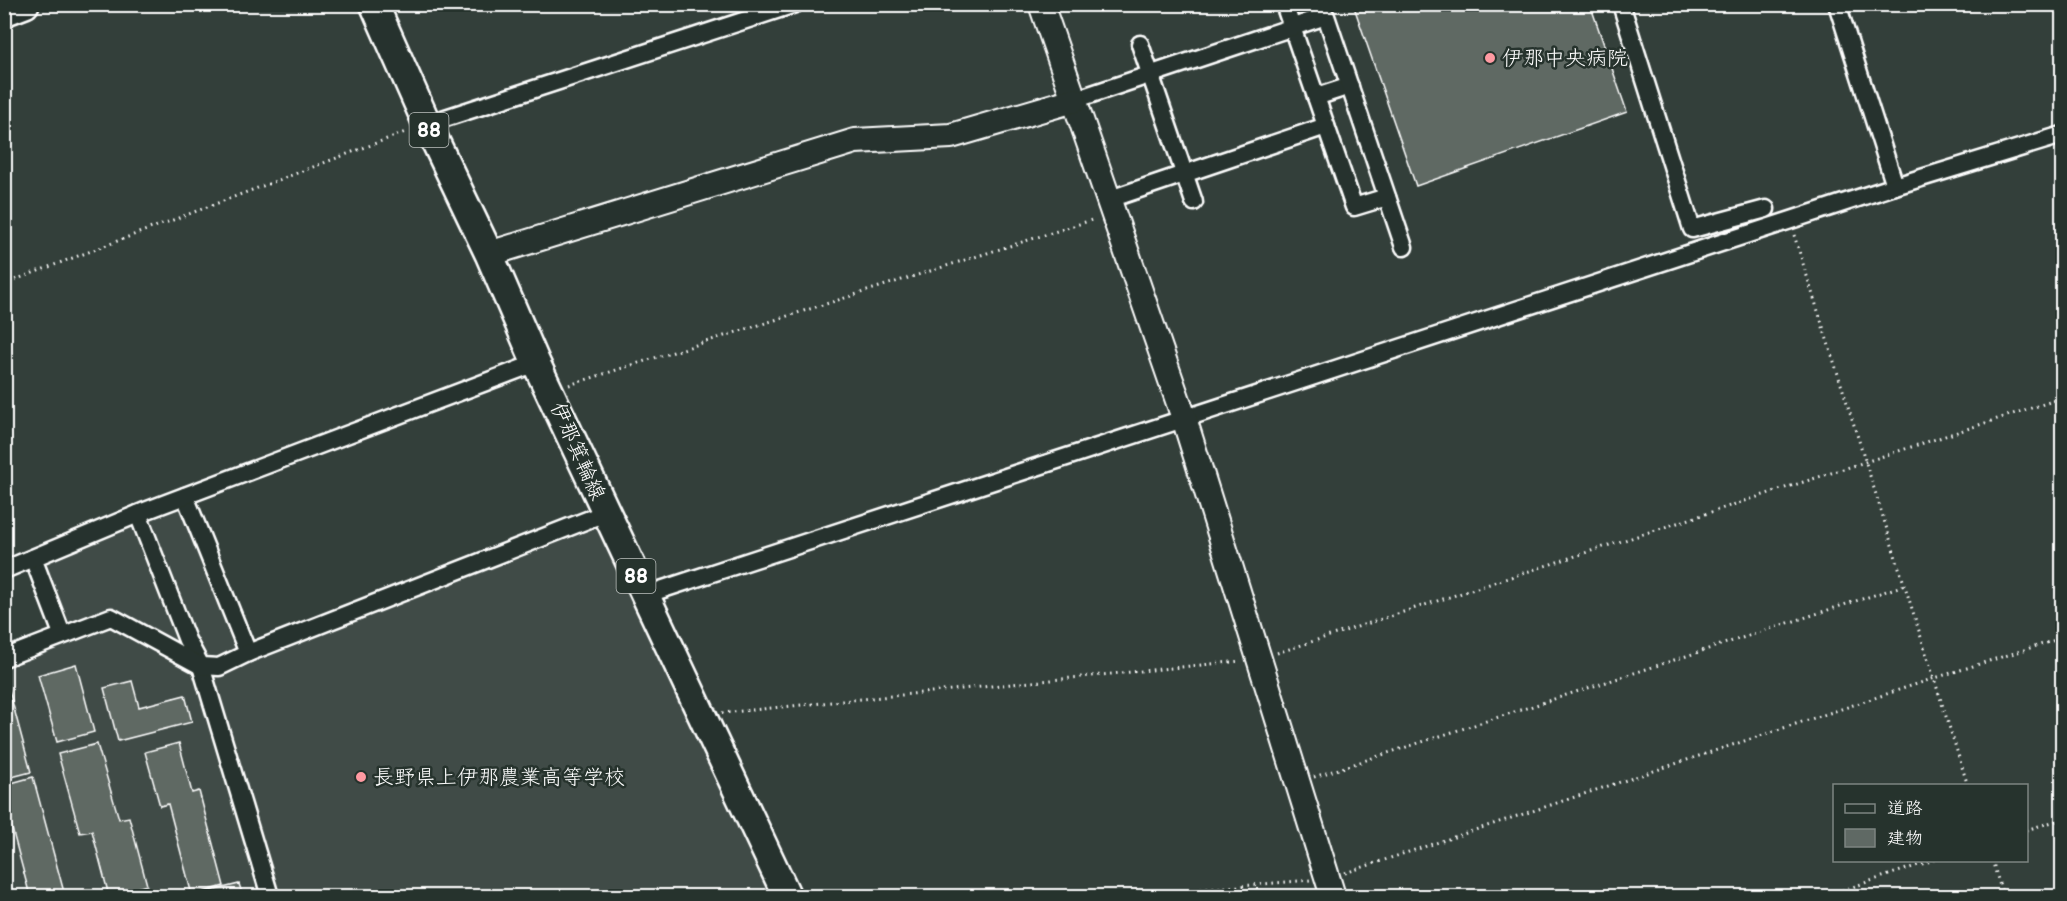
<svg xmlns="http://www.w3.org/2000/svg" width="2067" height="901" viewBox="0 0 2067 901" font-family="'Balsamiq Sans','Klee One',sans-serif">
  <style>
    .built { fill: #404c47 }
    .building { fill: #5f6964; stroke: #fff; stroke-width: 1.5 }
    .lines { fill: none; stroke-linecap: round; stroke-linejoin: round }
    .street-casing { stroke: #fff; stroke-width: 21 }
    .secondary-casing { stroke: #fff; stroke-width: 28 }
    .primary-casing { stroke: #fff; stroke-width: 32 }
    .path { stroke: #fff; stroke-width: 3; stroke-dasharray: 1.5 4.5; stroke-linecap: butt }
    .street { stroke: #26332d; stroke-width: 16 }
    .secondary { stroke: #26332d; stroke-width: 24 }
    .primary { stroke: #26332d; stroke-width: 27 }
    .poi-dot { fill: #ff9aa2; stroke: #26332d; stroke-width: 2 }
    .labels { text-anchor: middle; stroke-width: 5; stroke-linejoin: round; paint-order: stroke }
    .shield { fill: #26332d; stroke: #bec2c0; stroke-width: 1.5 }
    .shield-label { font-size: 20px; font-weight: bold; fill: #fff }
    .poi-label { font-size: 21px; fill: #fff; stroke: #26332d; text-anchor: start }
    .street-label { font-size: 21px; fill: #fff; stroke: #26332d }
  </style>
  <rect width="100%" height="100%" fill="#333f3a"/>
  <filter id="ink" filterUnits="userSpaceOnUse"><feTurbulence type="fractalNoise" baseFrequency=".0167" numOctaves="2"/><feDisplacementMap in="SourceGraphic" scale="12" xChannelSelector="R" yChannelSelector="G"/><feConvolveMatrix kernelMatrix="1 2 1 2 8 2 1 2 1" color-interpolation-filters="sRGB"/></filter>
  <g filter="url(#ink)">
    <polygon class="built" points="185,496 248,653 595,517 774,896 5,896 5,658 62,634 33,558"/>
    <g class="building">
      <polygon points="1353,4 1590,4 1627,112 1416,186"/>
      <polygon points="76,664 94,732 57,742 38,675"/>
      <polygon points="132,681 139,707 185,695 192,722 118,741 104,688"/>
      <polygon points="9,690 31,772 4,779 4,692"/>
      <polygon points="179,743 192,793 199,791 224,886 192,895 168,804 160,806 145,752"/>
      <polygon points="97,744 119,819 129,817 147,885 109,896 92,831 80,833 58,754"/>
      <polygon points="33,777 65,896 30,896 4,799 4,785"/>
      <polygon points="239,884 243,896 191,896"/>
    </g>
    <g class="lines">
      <g class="street-casing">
        <g id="street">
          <polyline points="1284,4 1354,207 1387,197"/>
          <polyline points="1621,4 1692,229 1766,209"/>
          <polyline points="1837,4 1895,186"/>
          <polyline points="1140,44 1194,202"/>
          <polyline points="1316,97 1350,86"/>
          <polyline points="1074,100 1326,16 1404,247"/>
          <polyline points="427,124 795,4"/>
          <polyline points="1110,199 1326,126"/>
          <polyline points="185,496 248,653"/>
          <polyline points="138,514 187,640 201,666 270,896"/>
          <polyline points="33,558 62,634"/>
          <polyline points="4,570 145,511 536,363"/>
          <polyline points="645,595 1895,186 2062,135"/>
          <polyline points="4,658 111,617 201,666 219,667 248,653 605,513"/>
        </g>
      </g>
      <g class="secondary-casing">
        <g id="secondary">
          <polyline points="1041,4 1184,418 1333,896"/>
          <polyline points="489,254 855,141 951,136 1074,100"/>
        </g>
      </g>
      <g class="primary-casing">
        <g id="primary">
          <polyline points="374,4 427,124 489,254 536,363 787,896"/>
          <polyline points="4,12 25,4"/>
        </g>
      </g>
      <g class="path">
        <polyline points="1794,235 1968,786"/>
        <polyline points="4,284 408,131"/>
        <polyline points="569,385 1095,219"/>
        <polyline points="1277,653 2062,398"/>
        <polyline points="722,713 1241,661"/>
        <polyline points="1314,777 1905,585"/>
        <polyline points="2026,830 2062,819"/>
        <polyline points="1992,860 2003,896"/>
        <polyline points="1345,873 1935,678 2062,638"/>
        <polyline points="1123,896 1310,880"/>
        <polyline points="1825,896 1934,860"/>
      </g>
      <use href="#street" class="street"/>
      <use href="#secondary" class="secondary"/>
      <use href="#primary" class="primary"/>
    </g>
  </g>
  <g class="poi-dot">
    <circle cx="1490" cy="58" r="6"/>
    <circle cx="361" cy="777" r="6"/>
  </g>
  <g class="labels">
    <g class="shield">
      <rect x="409.5" y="113" width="39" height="34" rx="4.5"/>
      <rect x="616.5" y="559" width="39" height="34" rx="4.5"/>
    </g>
    <g class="shield-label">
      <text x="429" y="137">88</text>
      <text x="636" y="583">88</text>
    </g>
    <g class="poi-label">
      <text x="1502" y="65">伊那中央病院</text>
      <text x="373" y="784">長野県上伊那農業高等学校</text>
    </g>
    <g class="street-label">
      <text transform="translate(578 451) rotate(66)" y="7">伊那箕輪線</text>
    </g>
  </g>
  <rect width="2067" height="901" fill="none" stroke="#26332d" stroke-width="24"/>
  <rect x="12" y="12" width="2043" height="877" fill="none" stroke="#fff" stroke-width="2" filter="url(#ink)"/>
  <rect x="1833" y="784" width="195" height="78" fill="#26332d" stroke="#7d8581" stroke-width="1.5"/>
  <rect x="1845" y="804" width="30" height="9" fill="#26332d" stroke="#7d8581" stroke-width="1.5"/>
  <text x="1887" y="814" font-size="18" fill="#ffffff">道路</text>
  <rect x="1845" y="829" width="30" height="18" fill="#5f6964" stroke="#7d8581" stroke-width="1.5"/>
  <text x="1887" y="844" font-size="18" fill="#ffffff">建物</text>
</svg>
